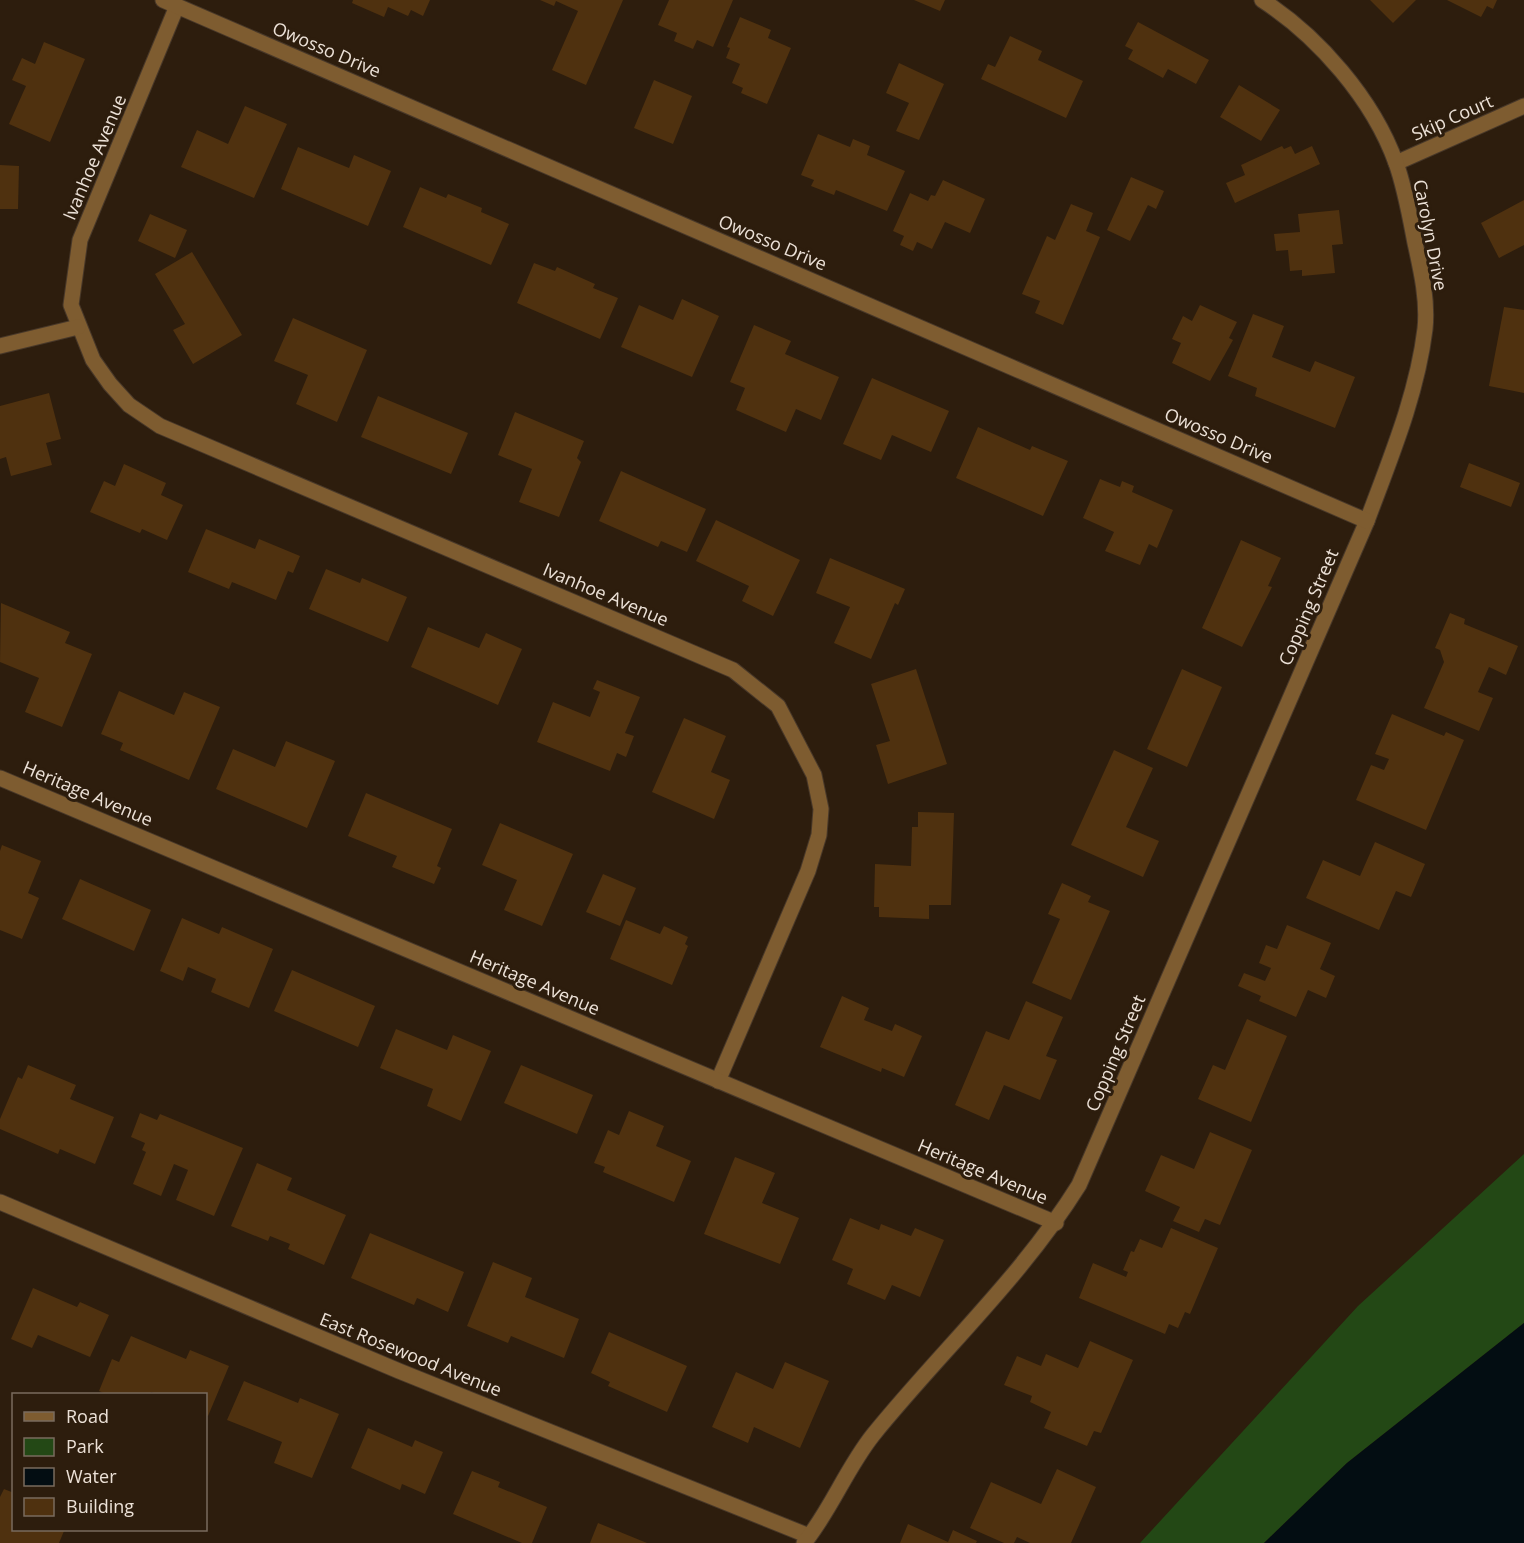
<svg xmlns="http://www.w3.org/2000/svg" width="1524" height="1543" font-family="'Open Sans',sans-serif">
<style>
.green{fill:#234815}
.water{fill:#030d12}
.building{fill:#4f310f}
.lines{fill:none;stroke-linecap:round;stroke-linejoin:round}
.minor-casing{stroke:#483829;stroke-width:17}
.tertiary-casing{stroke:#483829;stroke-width:17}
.minor{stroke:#7e5c30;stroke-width:15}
.tertiary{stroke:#7e5c30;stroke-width:15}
.labels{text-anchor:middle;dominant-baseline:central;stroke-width:6;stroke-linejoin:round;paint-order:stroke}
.street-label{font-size:18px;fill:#ece1d7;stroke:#2d1d0d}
</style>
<rect width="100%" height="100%" fill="#2d1d0d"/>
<!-- green -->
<path class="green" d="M1524,1154V1323L1347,1463L1264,1543H1140L1358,1306Z"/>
<!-- water -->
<path class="water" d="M1524,1323V1543H1264L1347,1463Z"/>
<!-- building -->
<g class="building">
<path d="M353,0H430L423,16L411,10L408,16L388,7L384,17L352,3Z"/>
<path d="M540,0H623L586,85L552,70L578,11L556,1L554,6Z"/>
<path d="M669,0H733L713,47L697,40L693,49L674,41L677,33L658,25Z"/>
<path d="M914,0H945L940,11Z"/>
<path d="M1370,0H1416L1393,23Z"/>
<path d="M1447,0H1497L1493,9L1487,6L1481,17Z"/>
<path d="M740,17L771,30L768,38L791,48L767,104L741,93L743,88L732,83L740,64L726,58L730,48L727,47Z"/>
<path d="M1138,22L1209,60L1196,84L1168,69L1163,78L1128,59L1133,50L1125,46Z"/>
<path d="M1010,36L1042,51L1038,60L1083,81L1066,118L981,79L988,64L995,67Z"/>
<path d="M44,42L85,59L50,142L9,124L26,86L12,80L22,58L35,64Z"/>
<path d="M899,63L944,84L919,140L896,131L909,103L886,93Z"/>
<path d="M654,80L692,96L673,144L634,128Z"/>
<path d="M1239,85L1280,110L1261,141L1220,117Z"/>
<path d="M245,106L287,124L254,198L181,167L197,130L228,144Z"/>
<path d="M818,134L850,147L853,139L870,146L867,155L905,171L887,211L836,190L834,195L811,186L814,180L801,175Z"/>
<path d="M1282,146L1284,149L1291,146L1295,154L1312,146L1320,164L1235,203L1226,183L1245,175L1241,165Z"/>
<path d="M298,147L349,168L354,155L391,171L368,226L281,189Z"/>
<path d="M0,165L19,166L18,209H0Z"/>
<path d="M1131,177L1164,191L1156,209L1148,205L1130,241L1107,230Z"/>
<path d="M943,180L985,199L970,233L945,222L932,249L917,242L913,251L900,245L904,236L893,231L910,193L928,201L931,195L935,196Z"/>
<path d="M420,187L446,198L448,194L482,208L481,212L509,224L491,265L403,227Z"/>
<path d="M1524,200V245L1499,258L1481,223Z"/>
<path d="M1071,204L1093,213L1086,231L1100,237L1063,325L1035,313L1040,301L1022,294L1047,236L1055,240Z"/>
<path d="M1339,210L1343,244L1332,245L1335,273L1302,276V270L1290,271L1288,250L1276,251L1274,234L1300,232L1298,214Z"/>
<path d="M150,214L187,230L175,258L138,241Z"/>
<path d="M192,252L242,335L193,364L173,330L185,324L155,274Z"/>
<path d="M534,263L555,271L557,267L595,284L593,288L618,298L600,339L517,303Z"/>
<path d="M682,299L719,316L692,377L621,347L639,305L673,320Z"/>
<path d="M1200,305L1237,322L1229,338L1233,340L1210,381L1172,363L1181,343L1172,339L1183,316L1192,321Z"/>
<path d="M1504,307L1524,310V393L1489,386Z"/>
<path d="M1253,314L1284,326L1272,357L1310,372L1315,361L1355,377L1335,428L1255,396L1257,388L1228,376Z"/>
<path d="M293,318L367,350L337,422L296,404L308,375L274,361Z"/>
<path d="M754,325L791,341L785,354L839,377L821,420L796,409L786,432L736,410L745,388L730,382Z"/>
<path d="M872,378L949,411L931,452L892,435L881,460L843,444Z"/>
<path d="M49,393L61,439L46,443L52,465L11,476L6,457L0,459V406Z"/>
<path d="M378,396L468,433L451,474L361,437Z"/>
<path d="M515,412L584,441L577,458L581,462L559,517L519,502L532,469L498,455Z"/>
<path d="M978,427L1030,450L1032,446L1068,461L1043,516L956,478Z"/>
<path d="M1469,463L1520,483L1511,507L1460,487Z"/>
<path d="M124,464L166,483L161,495L183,505L167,540L142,529L140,533L90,512L104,481L115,486Z"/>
<path d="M621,471L706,509L687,552L661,541L658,547L599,521Z"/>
<path d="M1100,479L1120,487L1122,481L1134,486L1132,492L1173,510L1157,548L1149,544L1140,565L1105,551L1114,532L1083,518Z"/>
<path d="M716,520L800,560L773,616L742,601L749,586L696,561Z"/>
<path d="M206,529L255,549L259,539L300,556L293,573L288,571L276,600L232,582L229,589L188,572Z"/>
<path d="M1241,540L1281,558L1268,586L1272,587L1242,647L1202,628Z"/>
<path d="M830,558L905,589L898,605L895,603L871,659L834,643L850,607L816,593Z"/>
<path d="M326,569L360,583L362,578L407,597L388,642L309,609Z"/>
<path d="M1,603L70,632L65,643L92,654L62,727L25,712L39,678L0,662Z"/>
<path d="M1450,613L1465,619L1464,624L1518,646L1506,675L1489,667L1478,692L1493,698L1479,731L1424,708L1444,662L1440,650L1435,648Z"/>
<path d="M428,627L479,648L486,633L522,649L498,705L411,667Z"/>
<path d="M916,669L947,764L888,784L876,745L890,741L871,684Z"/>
<path d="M1182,669L1222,687L1187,767L1147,749Z"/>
<path d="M597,680L640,697L625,733L634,736L626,757L617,753L610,771L537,742L553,702L590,717L600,692L593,689Z"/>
<path d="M119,691L174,715L184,692L220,707L189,780L120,750L123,743L101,734Z"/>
<path d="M1392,714L1444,736L1446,732L1464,740L1426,830L1356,800L1371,765L1384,770L1389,759L1375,754Z"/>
<path d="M684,718L726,736L711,772L730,780L714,819L652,792Z"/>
<path d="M286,741L335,761L307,828L216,789L233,749L275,767Z"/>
<path d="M1114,750L1153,768L1126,827L1159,841L1143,877L1071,845Z"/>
<path d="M366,793L452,829L437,866L441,868L434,884L392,867L397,856L348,836Z"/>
<path d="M918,812L954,813L951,905H929V919L879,917V907H874L875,864L911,866L912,827H918Z"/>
<path d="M500,823L573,854L542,926L504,910L517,880L482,865Z"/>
<path d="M1375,842L1425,864L1411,897L1396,891L1379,930L1306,898L1323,860L1360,876Z"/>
<path d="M2,845L41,861L28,893L39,898L22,939L0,930V851Z"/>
<path d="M603,874L636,888L620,926L586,912Z"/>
<path d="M80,879L151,910L134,951L62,919Z"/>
<path d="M1062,883L1091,896L1088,902L1110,911L1071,1000L1032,983L1060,919L1048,914Z"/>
<path d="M182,918L219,934L222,927L273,949L249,1008L211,992L216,979L188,967L183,981L160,971Z"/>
<path d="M626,920L660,934L664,926L688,937L685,944L688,946L672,985L610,959Z"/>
<path d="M1287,925L1331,943L1320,969L1335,976L1326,998L1308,990L1296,1017L1259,1001L1261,996L1238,986L1244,973L1265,981L1271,968L1259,963L1266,945L1277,949Z"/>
<path d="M292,970L375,1006L358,1047L274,1011Z"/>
<path d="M842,996L869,1008L864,1020L892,1031L895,1024L922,1036L904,1077L882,1068L881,1072L820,1047Z"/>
<path d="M1026,1001L1063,1017L1046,1056L1057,1060L1040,1100L1004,1085L989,1120L955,1105L986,1031L1009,1040Z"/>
<path d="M1247,1019L1287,1036L1251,1122L1198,1099L1213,1065L1225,1070Z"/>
<path d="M396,1029L447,1050L453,1035L491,1051L461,1121L427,1106L433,1089L380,1068Z"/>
<path d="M28,1065L76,1085L70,1099L114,1117L95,1164L60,1149L58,1154L0,1129V1119L18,1077L22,1079Z"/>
<path d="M521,1065L593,1095L577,1134L504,1103Z"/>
<path d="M629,1111L664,1126L656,1146L691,1161L674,1202L603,1172L605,1167L594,1163L608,1130L619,1135Z"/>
<path d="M140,1113L157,1120L160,1114L243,1148L214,1216L176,1200L188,1170L174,1164L161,1196L133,1184L146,1152L142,1150L145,1143L131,1137Z"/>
<path d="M1210,1132L1252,1150L1220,1225L1205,1219L1199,1232L1173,1221L1180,1207L1145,1191L1161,1155L1194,1169Z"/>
<path d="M735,1157L775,1173L762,1203L799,1218L780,1264L704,1234Z"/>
<path d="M257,1163L292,1178L287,1190L346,1215L324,1265L288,1249L290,1244L270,1236L268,1241L231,1226Z"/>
<path d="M850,1218L879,1230L881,1224L911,1236L915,1228L944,1240L920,1297L892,1285L885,1300L847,1284L853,1269L832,1260Z"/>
<path d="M1171,1228L1218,1248L1190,1314L1185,1312L1178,1328L1169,1324L1165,1334L1079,1298L1093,1263L1126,1277L1128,1272L1123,1270L1131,1251L1134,1252L1140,1239L1162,1248Z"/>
<path d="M370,1233L464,1272L448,1312L417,1298L414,1305L351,1278Z"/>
<path d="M493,1262L532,1278L525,1297L579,1319L564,1358L511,1336L508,1343L467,1326Z"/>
<path d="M33,1288L77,1307L80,1302L109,1315L90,1357L38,1335L32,1348L11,1339Z"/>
<path d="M609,1332L687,1366L667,1412L608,1386L610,1382L591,1373Z"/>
<path d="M131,1336L186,1359L190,1350L229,1366L208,1416L206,1415V1394H157L151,1392L150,1394H106L99,1391L112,1359L119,1362Z"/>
<path d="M1090,1341L1133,1360L1101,1433L1094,1431L1087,1446L1044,1428L1051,1412L1030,1402L1032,1396L1004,1385L1017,1356L1041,1366L1046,1354L1078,1368Z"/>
<path d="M785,1362L829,1381L800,1448L754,1427L748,1443L712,1427L736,1372L773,1389Z"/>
<path d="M244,1381L298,1403L300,1398L339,1414L312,1478L274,1463L282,1442L227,1420Z"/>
<path d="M368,1428L412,1447L415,1440L443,1452L425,1494L402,1484L400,1490L351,1468Z"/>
<path d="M1057,1469L1096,1487L1071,1543H1030L1017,1537L1014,1543H1004L970,1528L991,1482L1041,1504Z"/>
<path d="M472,1471L500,1482L498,1487L547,1507L532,1543H522L453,1514Z"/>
<path d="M4,1489L14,1493V1530H62L64,1531L59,1543H0V1497Z"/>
<path d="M598,1523L647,1543H590Z"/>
<path d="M908,1524L948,1542L953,1530L977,1541L976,1543H900Z"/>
</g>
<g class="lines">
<defs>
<g id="minor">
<path d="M177,6L80,240L71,305L93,360L110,384L129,405L160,426L733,670L778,706L814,775L821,809L819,835L808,871L718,1081"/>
<path d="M1396,163L1524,106"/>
<path d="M0,346L78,327"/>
<path d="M0,778L1056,1223"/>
<path d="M0,1202L399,1371L809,1536"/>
<path d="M804,1543C831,1510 846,1469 873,1435C941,1351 1021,1278 1079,1185L1367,521C1390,459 1417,395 1425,329C1428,300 1421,270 1415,243C1410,217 1405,188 1396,163C1373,99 1318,36 1262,0"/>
</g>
<path id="tertiary" d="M163,0L1367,521"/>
</defs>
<!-- minor casing -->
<use href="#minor" class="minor-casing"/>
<!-- tertiary casing -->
<use href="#tertiary" class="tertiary-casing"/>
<!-- minor -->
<use href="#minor" class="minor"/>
<!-- tertiary -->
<use href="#tertiary" class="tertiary"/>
</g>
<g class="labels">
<!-- street labels -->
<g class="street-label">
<text transform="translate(327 49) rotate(23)">Owosso Drive</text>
<text transform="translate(1452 117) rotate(-24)">Skip Court</text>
<text transform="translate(94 157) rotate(-67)">Ivanhoe Avenue</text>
<text transform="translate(1431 235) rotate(79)">Carolyn Drive</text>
<text transform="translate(773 242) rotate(23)">Owosso Drive</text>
<text transform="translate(1219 435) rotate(23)">Owosso Drive</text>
<text transform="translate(606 594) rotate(23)">Ivanhoe Avenue</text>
<text transform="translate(1308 607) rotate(-67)">Copping Street</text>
<text transform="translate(88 793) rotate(23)">Heritage Avenue</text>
<text transform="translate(535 982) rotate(23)">Heritage Avenue</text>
<text transform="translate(1115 1053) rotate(-67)">Copping Street</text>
<text transform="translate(983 1171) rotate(23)">Heritage Avenue</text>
<text transform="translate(411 1354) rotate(22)">East Rosewood Avenue</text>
</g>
</g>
<!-- legend -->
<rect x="12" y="1393" width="195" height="138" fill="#2d1d0d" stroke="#796b5e" stroke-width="1.5"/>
<rect x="24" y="1412" width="30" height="9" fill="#7e5c30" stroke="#796b5e" stroke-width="1.5"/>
<text x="66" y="1423" font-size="18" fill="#ece1d7">Road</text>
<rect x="24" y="1438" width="30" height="18" fill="#234815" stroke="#796b5e" stroke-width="1.5"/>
<text x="66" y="1453" font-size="18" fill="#ece1d7">Park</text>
<rect x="24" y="1468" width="30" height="18" fill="#030d12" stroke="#796b5e" stroke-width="1.5"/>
<text x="66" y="1483" font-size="18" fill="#ece1d7">Water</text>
<rect x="24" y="1498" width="30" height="18" fill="#4f310f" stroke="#796b5e" stroke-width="1.5"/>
<text x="66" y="1513" font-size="18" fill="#ece1d7">Building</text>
</svg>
